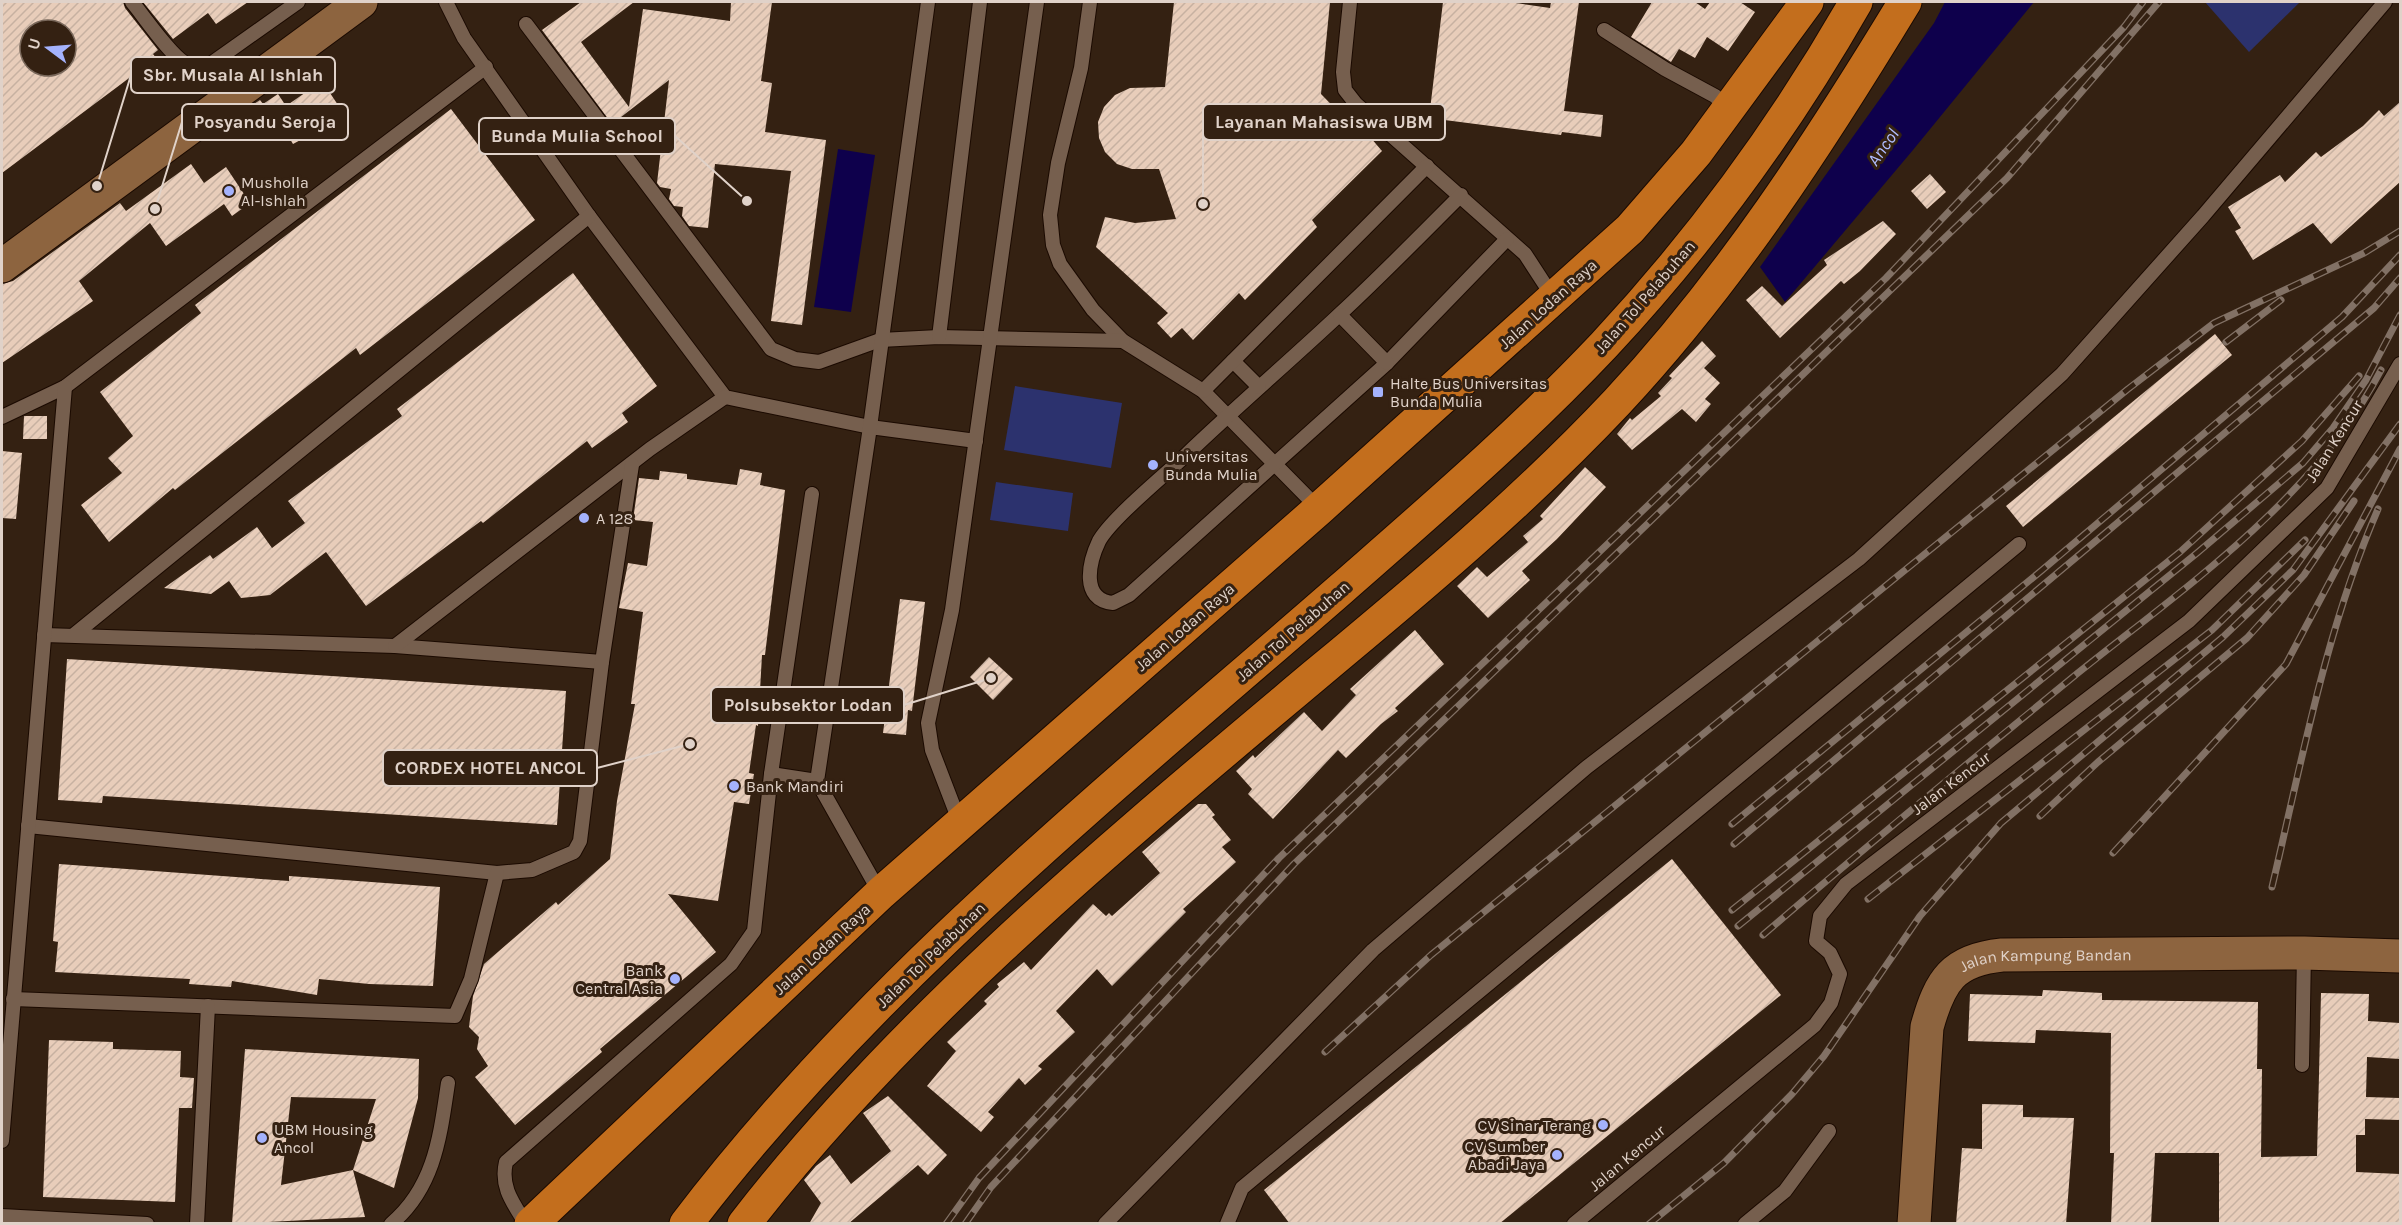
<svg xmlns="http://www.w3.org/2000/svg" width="2402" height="1225" font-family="Karla,sans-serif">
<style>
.grass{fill:#2c326e}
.water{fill:#0e004c}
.building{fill:url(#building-hatch);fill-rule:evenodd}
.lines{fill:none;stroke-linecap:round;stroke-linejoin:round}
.lane-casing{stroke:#1b0a00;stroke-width:16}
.secondary-casing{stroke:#1b0a00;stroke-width:35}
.highway-casing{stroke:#1b0a00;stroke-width:35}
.lane{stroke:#765f4e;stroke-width:14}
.secondary{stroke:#8d643f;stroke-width:33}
.highway{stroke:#c36e1d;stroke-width:33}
.rail-casing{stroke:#827165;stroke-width:7}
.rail{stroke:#342112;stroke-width:4.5;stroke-dasharray:14;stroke-linecap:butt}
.poi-dot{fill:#a4b2fc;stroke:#342112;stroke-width:2}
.labels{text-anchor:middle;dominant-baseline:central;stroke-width:6;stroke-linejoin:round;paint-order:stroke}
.poi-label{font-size:16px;fill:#e0d2c9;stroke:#342112;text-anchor:start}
.street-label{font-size:16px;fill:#e0d2c9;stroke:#342112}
.water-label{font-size:18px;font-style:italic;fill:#b0bdff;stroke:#342112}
.leader{fill:none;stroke:#e0d2c9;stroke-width:2}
.callout-dot{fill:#e0d2c9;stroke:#342112;stroke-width:2}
.callout{fill:#342112;stroke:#e0d2c9;stroke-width:2}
.callout-label{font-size:18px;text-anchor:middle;font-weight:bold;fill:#e0d2c9}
</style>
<defs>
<pattern id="building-hatch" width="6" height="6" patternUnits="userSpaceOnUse" patternTransform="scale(1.5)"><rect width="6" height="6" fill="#e8cdba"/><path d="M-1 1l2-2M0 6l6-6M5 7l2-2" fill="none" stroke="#c7b1a1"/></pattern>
</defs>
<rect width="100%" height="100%" fill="#342112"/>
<!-- grass -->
<g class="grass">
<path d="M2205,2H2300L2249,52Z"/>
<path d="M1015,386L1122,403L1111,468L1004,450Z"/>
<path d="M996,482L1073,493L1068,531L990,520Z"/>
</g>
<!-- water -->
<g class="water">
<path d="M1945,2H2034L1913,150L1785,302L1760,267L1934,23Z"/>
<path d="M838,149L875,155L851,312L814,307Z"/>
</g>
<!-- building -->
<g class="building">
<path d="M2,2H123L125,8L158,50L153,54L156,58L2,173ZM30,30H66V66H30Z"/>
<path d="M143,2H248L216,24L208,13L173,39Z"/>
<path d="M581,2H634L581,42L629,107L643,9L730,21L731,2H772L761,81L772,83L765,132L826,140L802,325L771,321L791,171L715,164L708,228L689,226L682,216L683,207L674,206L669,199L671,189L660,187L657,183L669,80L612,124L542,30Z"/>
<path d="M1174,2H1330L1321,94L1352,126L1360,119L1375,133L1370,137L1382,151L1312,220L1317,227L1245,300L1239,293L1193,340L1182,328L1171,338L1157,323L1168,313L1096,247L1105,217L1135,223L1176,219L1159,169H1132L1117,164L1105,152L1099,138L1098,122L1104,107L1115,95L1130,88L1165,87Z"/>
<path d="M1443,2H1509L1550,8L1551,2H1579L1564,111L1603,115L1601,137L1562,132L1561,135L1429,118Z"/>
<path d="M1652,2H1695L1705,9L1710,2H1740L1755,12L1728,51L1707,37L1695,58L1679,49L1671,62L1631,37Z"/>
<path d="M322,81L342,111L318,127L319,130L293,144L280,123L257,138L241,113L260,100L263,104L278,94L286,106Z"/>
<path d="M2400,102V182L2331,244L2313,223L2253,260L2235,231L2241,228L2228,207L2280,175L2285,182L2316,152L2321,157L2363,126L2379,110L2384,116Z"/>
<path d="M451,109L535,220L360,355L356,348L175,490L173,488L109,542L81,505L122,473L108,458L133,436L100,392L201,313L195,305Z"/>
<path d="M191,164L204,183L226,167L250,203L232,216L224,204L166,246L150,223L79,281L93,301L2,363V284L13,281L120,203L126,211Z"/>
<path d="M1930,174L1946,192L1927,209L1911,191Z"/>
<path d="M1883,221L1896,234L1860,271L1844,284L1841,281L1780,338L1746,300L1762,286L1782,306L1827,265L1824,260Z"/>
<path d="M573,273L657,386L622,413L628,422L592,448L587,441L483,523L481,521L366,606L326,552L270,595L241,598L229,581L211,594L164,588L210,555L213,559L257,527L272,548L305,523L288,501L402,416L397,409Z"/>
<path d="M2215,334L2232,355L2023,527L2006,506Z"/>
<path d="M1702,341L1716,356L1704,368L1720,383L1705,399L1711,404L1696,422L1682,409L1632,450L1617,434L1630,418L1632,420L1661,396L1658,393L1672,378L1669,376Z"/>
<path d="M24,416H47V439H23Z"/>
<path d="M2,451L22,453L16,519L2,518Z"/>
<path d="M1585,467L1606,487L1557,539L1522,571L1530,580L1488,618L1457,586L1477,567L1487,577L1528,542L1523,536L1543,519L1540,516Z"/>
<path d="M740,469L762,473L760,485L785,490L765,655H762L758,726L756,725L749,773L754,774L749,804L734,802L718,901L668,894L716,952L600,1049L602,1052L515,1125L475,1077L488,1066L477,1049L479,1037L469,1027L473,996L484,964L556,902L558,905L610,859L617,801L635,704H631L643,612L619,608L628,563L647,566L653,522L633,520L639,478L659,480L660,471L687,474V479L737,485Z"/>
<path d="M900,599L925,602L912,711L908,710L906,735L883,733Z"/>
<path d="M1415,630L1444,664L1395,708L1398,711L1381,724L1346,758L1338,750L1273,819L1248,794L1252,789L1236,771L1253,755L1255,758L1304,712L1322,731L1356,695L1350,689Z"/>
<path d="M989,657L1013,679L993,700L970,677Z"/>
<path d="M67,659L566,691L557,825L103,796L102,803L58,800Z"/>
<path d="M1198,804H1206L1215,815L1212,817L1231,840L1222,847L1236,862L1183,909L1186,912L1112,986L1097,969L1056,1011L1075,1032L1038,1066L1042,1069L1025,1085L1019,1078L988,1112L994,1117L981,1132L927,1086L956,1051L947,1042L987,1004L984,1001L999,987L997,984L1024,962L1031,970L1093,904L1106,916L1109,913L1112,916L1160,873L1142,852Z"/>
<path d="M1672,859L1781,995L1499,1224H1290L1264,1190Z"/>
<path d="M59,864L289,881V876L440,887L433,986L369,984L319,979L317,995L232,981L231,987L189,984L190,979L55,972L58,942L53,941Z"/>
<path d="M2043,990L2102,993V1000L2258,1002L2257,1069H2262L2261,1157L2317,1156L2321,993L2369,994L2368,1021L2400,1023V1059L2367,1057L2366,1097L2400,1098V1120L2365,1119V1135H2356V1172L2400,1174V1224H2219V1153H2155L2151,1224H2111L2114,1153H2110L2111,1033L2036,1030L2035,1043L1968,1041L1970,994L2042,996Z"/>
<path d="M49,1040L113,1042V1049L181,1051L180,1077L194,1078L192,1108H179L175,1202L43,1197Z"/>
<path d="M245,1049L419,1059L418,1098L394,1188L353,1170L376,1099L291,1097L281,1185L353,1170L365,1217L232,1224Z"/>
<path d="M888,1096L947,1155L928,1175L918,1165L848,1224H809L821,1203L804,1180L816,1166L830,1155L851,1184L891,1151L863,1113Z"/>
<path d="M1982,1104L2023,1105V1117L2074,1118L2066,1224H1956L1962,1148L1982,1149Z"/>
</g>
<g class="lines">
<defs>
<g id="lane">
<path d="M132,2C144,16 173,60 189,65C198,68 204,66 212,63L298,2"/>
<path d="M446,2L464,38L589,216L725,397L870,427L976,441"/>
<path d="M1090,2L1081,68L1058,163L1050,215L1053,245L1060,264L1093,310L1123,341L1203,391L1319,509"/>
<path d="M1350,2L1343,72L1345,90L1356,104L1525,254L1553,297"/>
<path d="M526,24L771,349L795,359L819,362L880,340L939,337L1123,341"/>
<path d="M1604,30L1665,69L1715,96L1729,109"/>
<path d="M1461,195C1421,235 1382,275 1341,313C1290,361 1237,406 1186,455C1165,475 1112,518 1099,541C1089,562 1080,600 1113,603L1129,595L1387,363L1507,239"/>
<path d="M1340,315L1387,363"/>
<path d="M939,337L980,2"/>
<path d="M1233,361L1259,387"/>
<path d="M1203,391L1427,166"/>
<path d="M2,417L65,387L486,67"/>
<path d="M75,634L589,216"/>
<path d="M44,635L395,646L602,662"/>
<path d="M395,646L650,449L725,397"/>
<path d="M771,774L817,781"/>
<path d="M960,823L932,750L928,723L952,610L1037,2"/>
<path d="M28,826L497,873L532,870L574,852L580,841L602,662L632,465"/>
<path d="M880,893L817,781L870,427L928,2"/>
<path d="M13,999L455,1016L471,979L497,873"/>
<path d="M2302,1065L2304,953"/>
<path d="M2,1141L65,387"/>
<path d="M2,1216L147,1224"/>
<path d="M197,1224L208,1006"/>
<path d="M391,1224C435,1187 440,1136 448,1083"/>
<path d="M526,1224C513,1203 500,1187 506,1162L731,964L754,931L771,774L812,494"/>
<path d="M1105,1224L1373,950L1587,767L1859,559L2062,374L2203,216L2385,2"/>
<path d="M1227,1224L1242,1188L2019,544"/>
<path d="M1574,1224L1815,1025L1831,1003L1840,974L1830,953L1816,941L1820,916L1846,884L2189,621L2327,488L2400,364"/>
<path d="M1745,1224L1785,1191L1829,1131"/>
</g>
<g id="secondary">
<path d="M2,266L361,2"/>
<path id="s1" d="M1914,1224L1927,1027C1940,980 1953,960 2002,955L2304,953L2400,956"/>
</g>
<g id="highway">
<path d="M531,1224L881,893L1319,509L1630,229L1696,153L1807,2"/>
<path d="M686,1224C871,981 1113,788 1341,589C1431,510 1522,432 1604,345C1702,240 1785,126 1856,2"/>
<path d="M744,1224C906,1015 1113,845 1314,676C1419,589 1524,501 1617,402C1730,281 1820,142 1905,2"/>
</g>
</defs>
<!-- lane casing -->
<use href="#lane" class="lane-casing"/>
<!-- secondary casing -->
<use href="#secondary" class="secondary-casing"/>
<!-- highway casing -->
<use href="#highway" class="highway-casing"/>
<!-- lane -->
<use href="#lane" class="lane"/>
<!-- secondary -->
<use href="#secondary" class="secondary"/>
<!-- highway -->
<use href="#highway" class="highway"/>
<defs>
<g id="rail">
<path d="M2226,342L2281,300"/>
<path d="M2040,816L2098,762L2247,638L2304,575L2354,501"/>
<path d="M1732,824L2041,571L2342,317L2400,255"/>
<path d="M1734,844L2374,308L2400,278"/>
<path d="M2113,853L2286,664L2400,449"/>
<path d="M2272,887C2302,760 2326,629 2378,509"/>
<path d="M1868,899L2212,630L2305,540"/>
<path d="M1732,910L2180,552L2302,441L2359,376"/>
<path d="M1738,926L2197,553L2303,463L2333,428L2366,380L2400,315"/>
<path d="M1763,935C1865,847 1969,762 2073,677C2186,586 2312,502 2381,370"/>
<path d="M1325,1052L1431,955L2128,389L2214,323L2364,253L2400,231"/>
<path d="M946,1224L979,1178L1279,858L1886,278L2124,27L2143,2"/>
<path d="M965,1224L991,1187L1294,864L2007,178L2159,2"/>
<path d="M1649,1224L1724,1163L1792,1094L1824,1056L1920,916L2001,823L2223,637L2293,570L2400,424"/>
</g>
</defs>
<!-- rail casing -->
<use href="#rail" class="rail-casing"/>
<!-- rail -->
<use href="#rail" class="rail"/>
</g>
<!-- markers -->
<g class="poi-dot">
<circle cx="229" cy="191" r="6"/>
<rect x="1372" y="386" width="12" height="12" rx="3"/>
<circle cx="1153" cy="465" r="6"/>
<circle cx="584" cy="518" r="6"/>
<circle cx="734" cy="786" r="6"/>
<circle cx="675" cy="979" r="6"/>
<circle cx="1603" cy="1125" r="6"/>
<circle cx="262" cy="1138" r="6"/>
<circle cx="1557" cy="1155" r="6"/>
</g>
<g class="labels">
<!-- poi labels -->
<g class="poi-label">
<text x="241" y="182">Musholla<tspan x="241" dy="18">Al-Ishlah</tspan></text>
<text x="1390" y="383">Halte Bus Universitas<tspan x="1390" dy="18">Bunda Mulia</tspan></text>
<text x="1165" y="456">Universitas<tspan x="1165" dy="18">Bunda Mulia</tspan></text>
<text x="596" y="518">A 128</text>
<text x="746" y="786">Bank Mandiri</text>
<text x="663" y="970" text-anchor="end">Bank<tspan x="663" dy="18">Central Asia</tspan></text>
<text x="1591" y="1125" text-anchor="end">CV Sinar Terang</text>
<text x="274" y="1129">UBM Housing<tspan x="274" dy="18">Ancol</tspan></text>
<text x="1545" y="1146" text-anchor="end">CV Sumber<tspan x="1545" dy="18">Abadi Jaya</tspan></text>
</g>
<!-- street labels -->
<g class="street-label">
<text transform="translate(1645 297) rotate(-49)">Jalan Tol Pelabuhan</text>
<text transform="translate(1548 304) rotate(-42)">Jalan Lodan Raya</text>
<text transform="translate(2334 441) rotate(-58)">Jalan Kencur</text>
<text transform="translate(1185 627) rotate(-41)">Jalan Lodan Raya</text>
<text transform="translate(1293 631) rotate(-41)">Jalan Tol Pelabuhan</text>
<text transform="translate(1951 783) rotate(-37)">Jalan Kencur</text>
<text transform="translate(822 949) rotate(-43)">Jalan Lodan Raya</text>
<text transform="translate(931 955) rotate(-44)">Jalan Tol Pelabuhan</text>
<text stroke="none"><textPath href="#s1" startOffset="354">Jalan Kampung Bandan</textPath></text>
<text transform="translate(1627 1158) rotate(-40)">Jalan Kencur</text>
</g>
<!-- water labels -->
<g class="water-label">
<text transform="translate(1883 147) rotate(-55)">Ancol</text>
</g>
</g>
<!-- callouts -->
<path class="leader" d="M97 186L131 75M1203 204L1203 122M155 209L182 122M747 201L675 136M991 678L904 705M690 744L597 768"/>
<g class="callout-dot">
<circle cx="97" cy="186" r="6"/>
<circle cx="1203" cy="204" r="6"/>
<circle cx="155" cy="209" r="6"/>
<circle cx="747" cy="201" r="6"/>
<circle cx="991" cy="678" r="6"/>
<circle cx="690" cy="744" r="6"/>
</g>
<g class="callout">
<rect x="131" y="57" width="204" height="36" rx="6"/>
<rect x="1203" y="104" width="242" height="36" rx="6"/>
<rect x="182" y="104" width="166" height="36" rx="6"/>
<rect x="479" y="118" width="196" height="36" rx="6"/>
<rect x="711" y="687" width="193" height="36" rx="6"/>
<rect x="383" y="750" width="214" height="36" rx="6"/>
</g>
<g class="callout-label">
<text x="233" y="81">Sbr. Musala Al Ishlah</text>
<text x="1324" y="128">Layanan Mahasiswa UBM</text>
<text x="265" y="128">Posyandu Seroja</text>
<text x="577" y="142">Bunda Mulia School</text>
<text x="808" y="711">Polsubsektor Lodan</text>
<text x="490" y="774">CORDEX HOTEL ANCOL</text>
</g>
<!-- border -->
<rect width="2402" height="1225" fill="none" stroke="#e0d2c9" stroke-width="6"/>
<!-- north arrow -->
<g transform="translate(48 48) rotate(286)"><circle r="28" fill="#342112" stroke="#79685b" stroke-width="1.5"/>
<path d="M0-4.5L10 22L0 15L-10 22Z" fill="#a4b2fc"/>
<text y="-9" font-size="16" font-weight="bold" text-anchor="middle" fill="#e0d2c9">U</text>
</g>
</svg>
